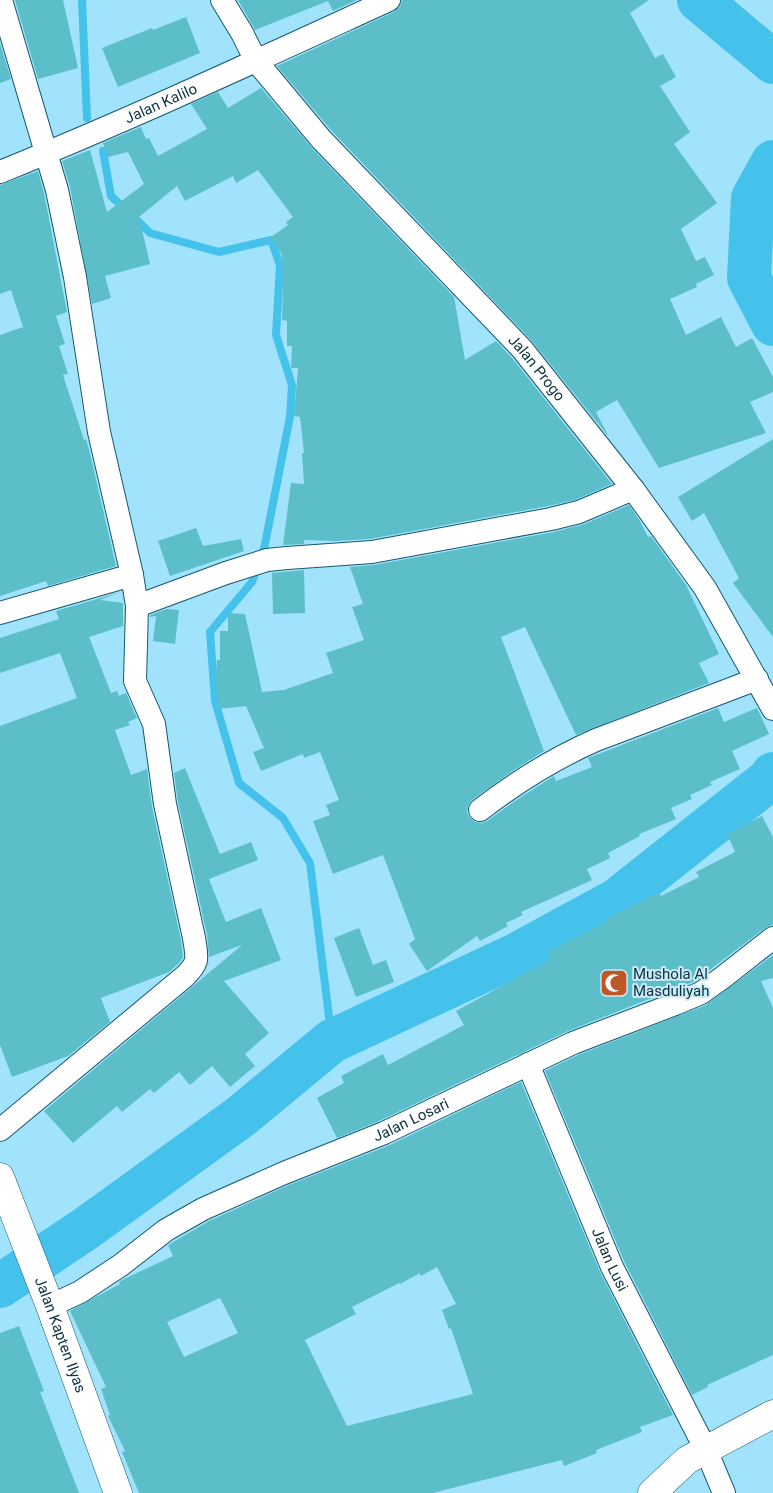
<svg xmlns="http://www.w3.org/2000/svg" width="773" height="1493" font-family="Roboto,sans-serif">
<style>
.lines{fill:none;stroke-linecap:round;stroke-linejoin:round}
.stream{stroke:#45c2eb;stroke-width:8}
.river{stroke:#45c2eb;stroke-width:44}
.building{fill:#5bbec9;fill-rule:evenodd}
.street-casing{stroke:#125970;stroke-width:24}
.secondary-casing{stroke:#125970;stroke-width:29}
.street{stroke:#fff;stroke-width:22}
.secondary{stroke:#fff;stroke-width:28}
.labels{text-anchor:middle;dominant-baseline:central;stroke-width:4;stroke-linejoin:round;paint-order:stroke}
.street-label{font-size:15px;fill:#0c313e;stroke:#cbebf8}
.poi-label{font-size:15px;fill:#0c313e;stroke:#cbebf8;text-anchor:start}
</style>
<rect width="100%" height="100%" fill="#a1e3fd"/>
<g class="lines">
<!-- stream -->
<g class="stream">
<path d="M82,0L87,118"/>
<path d="M103,151L111,196L125,209"/>
<path d="M134,217L150,233L219,252L271,240L280,265L276,335L292,385L290,417L264,549L252,582L210,632L215,701L239,783L283,818L310,863L332,1041"/>
</g>
<!-- river -->
<g class="river">
<path d="M699,0L773,62"/>
<path d="M773,162L753,198L749,278L773,324"/>
<path d="M0,1286L88,1227L240,1117L332,1041L514,956L617,900L770,779L773,774"/>
</g>
</g>
<!-- building -->
<g class="building">
<path d="M15,0H63L78,68L38,79Z"/>
<path d="M238,0H357L333,11L328,1L255,30Z"/>
<path d="M402,0H649L630,13L655,58L663,54L676,77L660,86L690,132L674,144L717,203L681,229L696,261L705,257L714,275L696,284L697,287L670,299L686,335L721,317L736,347L752,338L773,377V392L750,402L766,433L659,468L617,400L596,412L609,437L531,340L331,130L277,66L394,12L400,7Z"/>
<path d="M186,17L200,53L118,87L102,48L152,28L153,30Z"/>
<path d="M0,43L11,79L0,83Z"/>
<path d="M261,88L312,148L454,297L465,360L496,341L512,358L612,484L575,500L548,506L370,539L335,541L304,540V544L283,545L291,483L304,484L302,453H304L300,417L294,416L298,368H291L292,346H287V321L282,320L283,285L282,255L271,237L288,225L286,222L293,217L258,170L236,183L233,176L185,201L177,186L139,217L150,264L105,276L111,298L92,304L70,187L62,161L90,150L107,212L144,184L128,152L108,157L103,143L141,127L146,139L149,138L158,156L207,129L191,104L218,92L228,108Z"/>
<path d="M38,171L44,193L67,312L56,316L65,344L59,346L68,374L63,375L84,440L86,439L89,449L116,566L48,586L46,581L0,596V335L23,327L11,290L0,294V185Z"/>
<path d="M773,439V637L733,583L739,578L704,513L692,521L678,497Z"/>
<path d="M629,505L640,521L648,537L651,536L686,585L719,654L699,663L709,683L576,735L525,627L501,637L544,751L514,770L472,800L468,805L467,812L469,817L475,822L482,823L487,821L515,801L554,776L556,781L592,767L588,758L718,708L724,722L757,708L769,734L732,751L740,769L710,782L712,785L690,795L692,799L671,808L676,819L639,834L640,836L608,853L610,858L587,869L592,880L521,912L523,915L506,923L508,926L480,941L477,936L427,971L409,944L415,939L383,855L333,874L313,821L330,815L326,805L339,800L320,752L304,758L303,754L261,771L253,752L264,748L246,706L219,709L216,683L217,660H220V631H228V613L245,614L262,692L284,690L333,673L326,653L364,640L352,607L363,604L350,567L374,565L554,532L584,524Z"/>
<path d="M196,528L203,546L241,539L244,551L170,576L158,541Z"/>
<path d="M304,570L305,613L273,614L272,573Z"/>
<path d="M121,592L100,600L123,603V626L89,637L111,693L117,691L119,696L126,693L137,718L128,722L130,725L115,730L131,775L147,769L152,807L181,940L183,957L179,963L169,972L101,998L110,1022L68,1056L12,1077L0,1045V726L77,698L60,653L0,673V638L59,619L56,611Z"/>
<path d="M167,609L179,610L175,644L153,641L156,616L150,617V615Z"/>
<path d="M185,768L220,854L251,842L258,860L209,879L226,922L261,908L281,960L224,981L269,1033L245,1054L255,1066L230,1087L212,1066L190,1085L179,1072L154,1093L150,1089L122,1112L117,1106L73,1143L44,1111L242,945L209,957L207,935L178,802L174,773Z"/>
<path d="M762,816L773,837V925L765,928L695,981L568,1031L379,1121L337,1138L317,1098L344,1083L341,1076L383,1054L388,1065L464,1025L456,1011L551,959L548,952L608,921L606,919L659,892L661,896L699,877L696,872L735,852L727,834Z"/>
<path d="M359,928L373,965L386,960L394,982L356,997L334,938Z"/>
<path d="M773,955V978L761,981L773,1008V1355L707,1385L708,1387L692,1395L624,1261L545,1071L578,1055L706,1005Z"/>
<path d="M521,1082L600,1272L673,1415L640,1427L642,1432L596,1450L597,1453L564,1466L562,1460L433,1493H139L122,1452L125,1451L108,1416L110,1415L101,1389L106,1387L70,1311L120,1284L119,1282L124,1279L173,1256L168,1245L209,1221L289,1185L390,1145ZM437,1267L456,1304L442,1310L449,1329L451,1328L473,1394L347,1426L305,1340L356,1314L352,1307L399,1283L400,1284L420,1273L421,1276ZM220,1298L238,1333L184,1357L167,1322Z"/>
<path d="M19,1326L44,1391L40,1392L79,1493H0V1333Z"/>
</g>
<g class="lines">
<defs>
<g id="street">
<path id="s1" d="M222,0L242,33L256,61L321,139L522,349L633,489L705,588L773,709"/>
<path id="s2" d="M0,172C131,119 260,59 389,0"/>
<path d="M137,606L226,573L267,560L287,558L372,552L551,519L579,512L633,489"/>
<path d="M0,613L132,575"/>
<path d="M480,810C515,783 555,758 596,740L757,679"/>
<path id="s3" d="M528,1064L612,1267L706,1450L724,1493"/>
<path d="M0,1130L184,977C200,962 197,958 194,938L165,804L154,724L135,681L137,606L132,575L99,432L75,277L57,190L1,0"/>
<path id="s4" d="M50,1306L80,1292L121,1265L166,1230L203,1209L284,1173L384,1133L573,1043L675,1004L701,993L722,978L773,938"/>
</g>
<g id="secondary">
<path id="s5" d="M0,1177L50,1306L118,1493"/>
<path d="M652,1493L687,1460L773,1414"/>
</g>
</defs>
<!-- street casing -->
<use href="#street" class="street-casing"/>
<!-- secondary casing -->
<use href="#secondary" class="secondary-casing"/>
<!-- street -->
<use href="#street" class="street"/>
<!-- secondary -->
<use href="#secondary" class="secondary"/>
</g>
<!-- icons -->
<defs>
<symbol id="mosque-square" viewBox="-11 -11 22 22"><rect x="-9" y="-9" width="18" height="18" rx="4" fill="#be5927" stroke="#cbebf8"/><path d="M3.5-4.9A6 6 0 1 0 3.5 4.9A5 5 0 1 1 3.5-4.9Z" fill="#fff"/></symbol>
</defs>
<g fill-rule="evenodd">
<use href="#mosque-square" x="598" y="967" width="32" height="32"/>
</g>
<g class="labels">
<!-- street labels -->
<g class="street-label">
<text stroke="none"><textPath href="#s2" startOffset="175">Jalan Kalilo</textPath></text>
<text stroke="none"><textPath href="#s1" startOffset="486">Jalan Progo</textPath></text>
<text stroke="none"><textPath href="#s4" startOffset="408">Jalan Losari</textPath></text>
<text stroke="none"><textPath href="#s3" startOffset="212">Jalan Lusi</textPath></text>
<text stroke="none"><textPath href="#s5" startOffset="169">Jalan Kapten Ilyas</textPath></text>
</g>
<!-- poi labels -->
<g class="poi-label">
<text x="633" y="974">Mushola Al<tspan x="633" dy="17">Masduliyah</tspan></text>
</g>
</g>
</svg>
